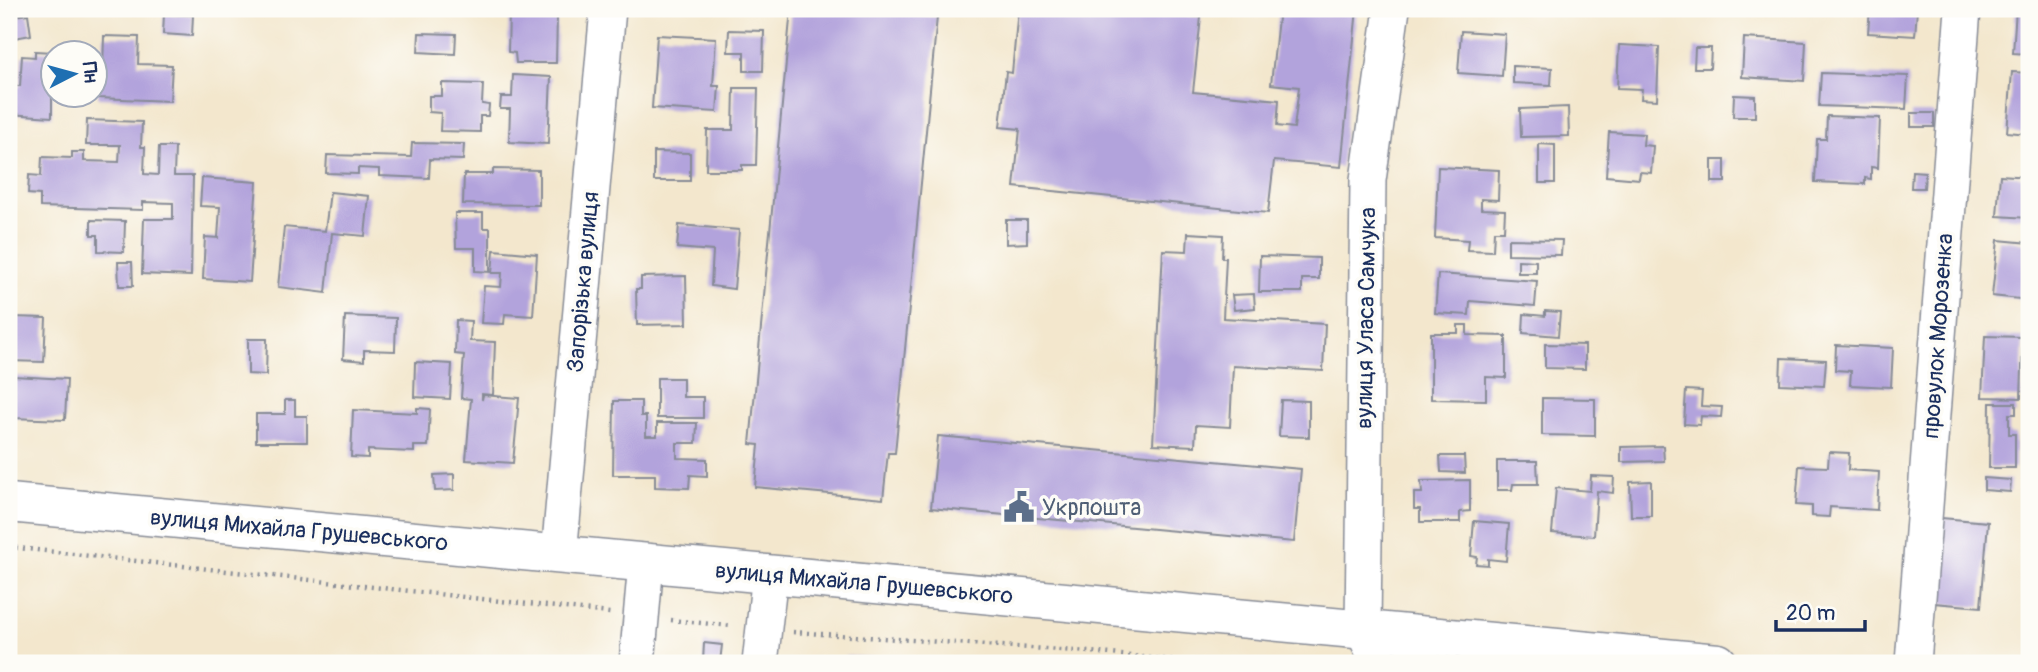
<svg xmlns="http://www.w3.org/2000/svg" width="2038" height="672" font-family="Pangolin,sans-serif">
<style>
.building{fill:#b2a3dc}
.lines{fill:none;stroke-linecap:round;stroke-linejoin:round}
.minor-casing{stroke:#878b96;stroke-width:38}
.major-casing{stroke:#878b96;stroke-width:41}
.path{stroke:#878b96;stroke-width:4.5;stroke-dasharray:2 5;stroke-linecap:butt}
.minor{stroke:#fff;stroke-width:35}
.major{stroke:#fff;stroke-width:38}
.labels{text-anchor:middle;dominant-baseline:central;stroke-width:7;stroke-linejoin:round;paint-order:stroke}
.street-label{font-size:23px;fill:#1b2f5e;stroke:#fdfcf7}
.service-label{font-size:23px;fill:#4e5e75;stroke:#fdfcf7;text-anchor:start}
</style>
<rect width="100%" height="100%" fill="#fdfcf7"/>
<filter id="ink" filterUnits="userSpaceOnUse"><feTurbulence type="fractalNoise" baseFrequency=".0143" numOctaves="2"/><feDisplacementMap in="SourceGraphic" scale="14" xChannelSelector="R" yChannelSelector="G"/><feConvolveMatrix kernelMatrix="1 2 1 2 8 2 1 2 1" color-interpolation-filters="sRGB"/></filter>
<filter id="wash" filterUnits="userSpaceOnUse"><feTurbulence type="fractalNoise" baseFrequency=".00686" numOctaves="4" result="noise"/><feDisplacementMap in="SourceGraphic" scale="28" xChannelSelector="R" yChannelSelector="G"/><feGaussianBlur stdDeviation="1.57" result="paint"/><feColorMatrix in="noise" values="0 0 0 0 0 0 0 0 0 0 0 0 0 0 0 0 0 1.4 0 .05"/><feComposite in="paint" operator="in"/></filter>
<g filter="url(#wash)">
<rect width="100%" height="100%" fill="#f3e7cd"/>
<g id="blocks">
<!-- building -->
<g class="building">
<path d="M791,9H912L911,14L937,17L895,453H888L883,499L755,487L759,445L750,444Z"/>
<path d="M1018,9H1123L1201,17L1193,92L1279,100L1277,126L1294,128L1299,87L1271,84L1279,9H1357L1341,167L1274,161L1268,213L1014,187L1020,129L1000,127L1006,72L1012,73Z"/>
<path d="M1870,9H1917L1915,36L1868,33Z"/>
<path d="M2016,9H2029V54L2013,53Z"/>
<path d="M28,14L31,35L9,39V17Z"/>
<path d="M164,14L193,15L192,36L163,34Z"/>
<path d="M509,14L557,15L556,63H516L515,53L508,52Z"/>
<path d="M729,30L764,31L763,71H744V52H728Z"/>
<path d="M1461,31L1505,34L1502,76L1458,73Z"/>
<path d="M419,33L456,34L455,54L418,52Z"/>
<path d="M657,35L716,38L713,86H719L717,112L652,108Z"/>
<path d="M104,36L139,37L138,64L172,65L170,101L98,98L99,71H103Z"/>
<path d="M1744,38L1806,42L1804,81L1742,77Z"/>
<path d="M1619,45L1659,47L1657,100L1641,99L1642,89L1617,88Z"/>
<path d="M1695,48H1711L1710,68H1694Z"/>
<path d="M35,51L52,52V117L9,114V86H20L22,56L35,57Z"/>
<path d="M1513,66L1552,68L1551,85L1513,83Z"/>
<path d="M2012,72L2029,73V134L2007,132Z"/>
<path d="M1821,73L1908,76L1906,109L1819,106Z"/>
<path d="M513,75L551,77L548,144L509,142L510,109H500L501,97H512Z"/>
<path d="M442,83L483,84L482,104L489,105L488,116H480V132L440,131L441,113L429,112V96H442Z"/>
<path d="M734,88H758L756,165H742V170H706L707,130H733Z"/>
<path d="M1734,95L1755,96V117H1733Z"/>
<path d="M1568,107L1569,136L1521,137L1520,109Z"/>
<rect x="1911" y="113" width="23" height="14"/>
<path d="M1827,116L1880,118L1878,168L1871,167V179L1865,178V184L1815,182L1817,139H1826Z"/>
<path d="M87,120L142,122L141,147H145L144,174L158,175L159,147H175L174,176H193L191,276L142,274L144,219H173V203L143,202V210L40,207V195L28,194L29,175L41,176L42,157L72,158V152H84V161L119,162L120,145H86Z"/>
<path d="M1609,132L1644,134L1643,145L1653,146L1651,173L1640,172L1639,179L1606,176Z"/>
<path d="M412,143L464,144L463,160L430,159L429,178L379,176V169L358,168V174L326,173L327,155L411,157Z"/>
<path d="M1539,144L1555,145V183H1539Z"/>
<path d="M654,152L690,153V181H654Z"/>
<rect x="1712" y="160" width="13" height="22"/>
<path d="M1438,167L1499,170L1498,200L1481,199V209L1505,210L1504,231H1494L1493,251L1467,250L1468,240L1435,238Z"/>
<path d="M493,169L539,170V205L463,204L464,174H493Z"/>
<path d="M1912,171L1925,172L1924,188H1911Z"/>
<path d="M2000,175L2029,177V218L1997,216Z"/>
<path d="M202,178L257,182L250,282L203,279L205,237L218,238L220,207L200,206Z"/>
<path d="M330,192L369,196L365,236L332,233L326,293L278,287L284,227L325,231Z"/>
<path d="M455,213H483V228H490V272L475,271V248H456Z"/>
<path d="M91,220L125,221L124,252L98,251V235H91Z"/>
<path d="M1006,220H1027V243L1006,244Z"/>
<path d="M679,225L739,230L734,289L711,286L713,251L677,248Z"/>
<path d="M1188,233L1223,235L1222,258H1226L1223,318L1325,324L1323,371L1233,366L1230,427L1196,425L1195,446L1153,444L1163,250L1187,251Z"/>
<path d="M1508,239L1562,240L1561,255L1508,254Z"/>
<path d="M1998,240L2029,243V300L1992,296Z"/>
<path d="M494,250L537,254L533,316L505,314L504,324L481,323L484,286L501,287L502,273H492Z"/>
<path d="M1260,256L1319,258V279H1302V292H1259Z"/>
<path d="M1518,260L1536,261V273H1518Z"/>
<path d="M118,262H132L133,286H119Z"/>
<path d="M1438,274L1537,281L1535,306L1470,301L1469,315L1435,313Z"/>
<path d="M686,276L687,324L637,325L636,289H641V277Z"/>
<path d="M1254,294L1255,308L1234,310L1232,295Z"/>
<path d="M9,300H12V317L46,318L44,362L9,361Z"/>
<path d="M1545,311L1560,312L1558,336L1523,333L1524,314L1545,316Z"/>
<path d="M345,316L396,318L395,351L364,350V361L343,359Z"/>
<path d="M456,320L471,321L470,341L495,342L493,395L482,394V400L483,395L519,398L513,463L466,460L471,399L461,398L464,355L455,354Z"/>
<path d="M1458,325H1467V335L1506,336V378L1486,377V400L1431,399V333H1458Z"/>
<path d="M1985,336L2023,337L2021,398L1982,397Z"/>
<path d="M248,339H267L266,375L248,374Z"/>
<path d="M1545,344L1585,345V369L1545,368Z"/>
<path d="M1836,345L1893,348L1891,387L1850,385L1851,371L1835,370Z"/>
<path d="M1781,358L1826,360L1824,386L1780,384Z"/>
<path d="M415,362L452,364L450,399L414,397Z"/>
<path d="M13,376L67,379L65,420L12,418Z"/>
<path d="M657,378H683V397H703V418H657Z"/>
<path d="M1686,390L1702,391L1701,406L1722,407L1721,417L1701,416L1700,425L1684,424Z"/>
<path d="M1542,398L1595,399V436L1542,435Z"/>
<path d="M285,400H295V416H307V442H256V414H285Z"/>
<path d="M1281,400L1309,401V437L1279,436Z"/>
<path d="M614,401H641V416H646V436H657V423H697L696,443H677V458L707,459V476L690,475L689,488L655,487V475H613Z"/>
<path d="M1990,403H2016V414H2009V434H2015V468H1989Z"/>
<path d="M417,408L430,409L428,446H414V452L368,450V458L351,457L353,410L417,413Z"/>
<path d="M938,436L1301,469L1294,542L931,508Z"/>
<path d="M1663,446L1664,461L1621,462V447Z"/>
<path d="M1829,452L1849,453L1848,470L1879,472L1877,510L1830,507L1829,517L1812,516V506L1796,505L1799,466L1828,467Z"/>
<path d="M1440,456H1464L1465,473L1441,472Z"/>
<path d="M1497,461H1537L1538,484H1513L1512,490H1497Z"/>
<path d="M454,474V490L435,491L434,475Z"/>
<path d="M1591,476L1614,477L1613,493L1597,491L1594,536L1552,533L1556,488L1590,491Z"/>
<path d="M1984,478L2011,480L2010,492L1984,490Z"/>
<path d="M1470,480V511L1460,512V522H1420V509H1414V493H1422L1421,481Z"/>
<path d="M1651,481V516H1631L1630,482Z"/>
<path d="M1941,518L1988,522L1981,607L1934,603Z"/>
<path d="M1474,521L1509,524L1506,561L1488,559V565L1476,564L1477,557L1471,556Z"/>
<path d="M704,643L722,645L720,662L703,661Z"/>
<path d="M846,656L923,661V663H846Z"/>
</g>
</g>
</g>
<g filter="url(#ink)">
<use href="#blocks" fill-opacity="0" stroke="#878b96" stroke-width="2"/>
<g class="lines">
<defs>
<g id="minor">
<path d="M559,555L608,9"/>
<path d="M637,663L646,563"/>
<path d="M760,663L770,574"/>
<path d="M1379,663L1363,630L1368,180L1392,9"/>
<path d="M1913,663L1963,9"/>
</g>
<path id="major" d="M9,503L1718,663"/>
</defs>
<!-- minor casing -->
<use href="#minor" class="minor-casing"/>
<!-- major casing -->
<use href="#major" class="major-casing"/>
<!-- path -->
<g class="path">
<path d="M9,547L610,613"/>
<path d="M671,620L732,626"/>
<path d="M793,632L1090,652L1204,663"/>
</g>
<!-- minor -->
<use href="#minor" class="minor"/>
<!-- major -->
<use href="#major" class="major"/>
</g>
</g>
<!-- icons -->
<defs>
<symbol id="civic-bare" viewBox="-9 -9 18 18"><path d="M-.6-6.5H3V-4.5H.6V-3L4-1V1h2V6H-6V1h2V-1L-.6-3ZM-1.2 2.5V6h2.4V2.5Z" fill="#5c6f8a" stroke="#fdfcf7" stroke-width="2.5" paint-order="stroke"/></symbol>
</defs>
<g fill-rule="evenodd">
<use href="#civic-bare" x="997" y="485" width="44" height="44"/>
</g>
<g class="labels">
<!-- street labels -->
<g class="street-label">
<text transform="translate(583 282) rotate(-85)">Запорізька вулиця</text>
<text transform="translate(1366 318) rotate(-89)">вулиця Уласа Самчука</text>
<text transform="translate(1938 336) rotate(-86)">провулок Морозенка</text>
<text transform="translate(299 530) rotate(5)">вулиця Михайла Грушевського</text>
<text transform="translate(864 583) rotate(5)">вулиця Михайла Грушевського</text>
</g>
<!-- service labels -->
<g class="service-label">
<text x="1042" y="507">Укрпошта</text>
</g>
</g>
<!-- margin -->
<rect width="2038" height="672" fill="none" stroke="#fdfcf7" stroke-width="35"/>
<!-- north arrow -->
<g transform="translate(74 74) rotate(84)"><circle r="33" fill="#fdfcf7" stroke="#a3aaba" stroke-width="2"/>
<path d="M0-5L12 26L0 18L-12 26Z" fill="#1f6fb2"/>
<text y="-10" font-size="19" font-weight="bold" text-anchor="middle" fill="#1b2f5e">Пн</text>
</g>
<!-- scale -->
<path d="M1776 620v10h89v-10" fill="none" stroke="#1b2f5e" stroke-width="3.5"/>
<text x="1786" y="620" font-size="21" fill="#1b2f5e" stroke="#fdfcf7" stroke-width="5" paint-order="stroke">20 m</text>
</svg>
